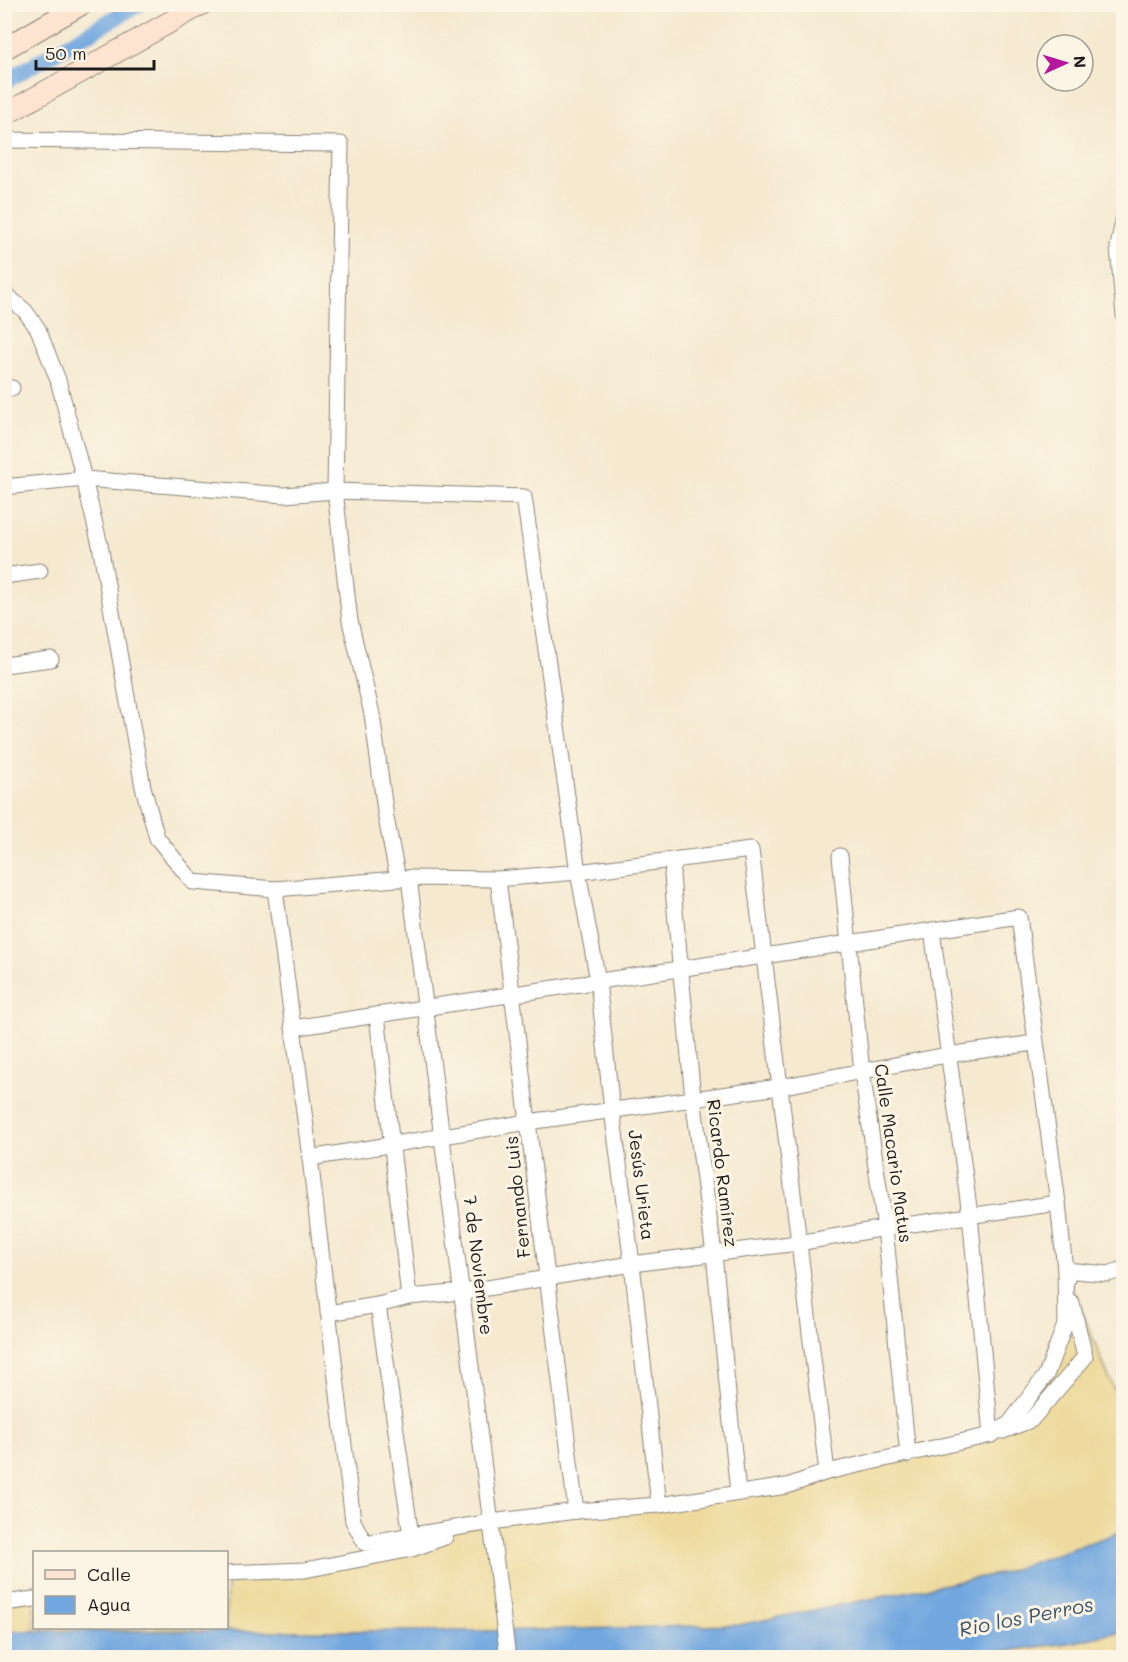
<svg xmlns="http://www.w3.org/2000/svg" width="1128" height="1662" font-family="Mali,sans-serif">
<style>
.sand{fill:#eeda9e;stroke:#857b5d;stroke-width:1.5}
.water{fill:#72a7df;stroke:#47627e;stroke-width:1.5}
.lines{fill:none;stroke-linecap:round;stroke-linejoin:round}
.canal{stroke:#72a7df;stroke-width:16}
.street-casing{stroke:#888276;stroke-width:17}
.secondary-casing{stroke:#888276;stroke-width:23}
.street{stroke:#fff;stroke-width:15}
.secondary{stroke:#fde4d0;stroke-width:21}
.labels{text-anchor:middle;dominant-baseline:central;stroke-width:6;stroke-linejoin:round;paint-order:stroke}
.street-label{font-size:18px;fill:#1c1c1c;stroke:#fcf5e5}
.water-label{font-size:20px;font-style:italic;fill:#3e546a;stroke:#fcf5e5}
</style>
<rect width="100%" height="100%" fill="#fcf5e5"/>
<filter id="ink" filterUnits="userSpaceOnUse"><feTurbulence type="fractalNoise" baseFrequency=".0167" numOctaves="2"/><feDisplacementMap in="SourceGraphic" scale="12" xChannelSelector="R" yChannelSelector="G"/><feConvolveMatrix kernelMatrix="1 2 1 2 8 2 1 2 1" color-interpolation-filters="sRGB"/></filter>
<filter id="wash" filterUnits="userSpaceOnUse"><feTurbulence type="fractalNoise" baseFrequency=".008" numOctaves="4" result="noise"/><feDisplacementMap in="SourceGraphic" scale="24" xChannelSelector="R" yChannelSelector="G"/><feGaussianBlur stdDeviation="1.35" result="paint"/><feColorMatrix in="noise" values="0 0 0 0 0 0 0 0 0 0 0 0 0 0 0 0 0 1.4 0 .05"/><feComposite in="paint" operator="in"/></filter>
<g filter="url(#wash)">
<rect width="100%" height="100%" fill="#f5e9d0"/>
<!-- sand -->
<path class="sand" d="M1065,1270L1123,1412V1654L1108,1657L5,1658L4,1603L34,1599V1628H226L227,1573L305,1570L491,1522L787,1486L991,1435L1046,1375L1066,1322Z"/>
<!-- water -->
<path class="water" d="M1123,1531V1631L1075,1642L958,1657L5,1658V1631H488L739,1625L1002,1573Z"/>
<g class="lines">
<!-- canal -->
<path class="canal" d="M4,82L139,4"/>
</g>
</g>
<g filter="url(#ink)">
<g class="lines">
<defs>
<g id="street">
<path d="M4,140L341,144L335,491L350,621L372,714L386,818L398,879"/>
<path d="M1124,216L1118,247L1124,316"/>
<path d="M4,293L25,311L38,329L58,380L84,479L100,545L143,787L157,838L193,882L275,889L409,878L498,879L578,872L751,850L827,1472"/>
<path d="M4,389L12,388"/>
<path d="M4,487L84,479L284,495L335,491L524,497L578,872L598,981L612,1110L632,1264L659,1505"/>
<path d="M4,576L40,571"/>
<path d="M4,665L51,659"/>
<path d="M840,856L862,1072L885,1228L908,1455"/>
<path d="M679,859L673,867L672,875L675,911L693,1098L714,1254L738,1493"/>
<path d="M409,878L508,1658"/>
<path d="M498,879L576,1511"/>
<path d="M275,889L310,1158L353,1521L365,1543L491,1522L576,1511L659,1505L787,1486L827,1472L991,1435L1009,1424L1046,1375L1066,1322L1065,1270L1058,1203L1019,917L377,1015"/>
<path d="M932,930L970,1215L991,1435"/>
<path d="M293,1028L377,1015L409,1297"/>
<path d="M310,1158L528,1122L779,1087L947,1055L1035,1043"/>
<path d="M1067,1280L1065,1270L1108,1274L1124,1269"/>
<path d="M378,1305L411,1536"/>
<path d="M328,1313L378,1305L409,1297L463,1292L632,1264L798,1243L885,1228L1058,1203"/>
<path d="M1003,1431L1031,1420L1085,1357L1072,1303"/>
<path d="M226,1573L305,1570L412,1549L445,1537"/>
<path d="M4,1603L34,1599"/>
</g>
<g id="secondary">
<path d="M4,49L82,4"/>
<path d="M4,115L202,4"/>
</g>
</defs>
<!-- street casing -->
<use href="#street" class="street-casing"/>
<!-- secondary casing -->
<use href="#secondary" class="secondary-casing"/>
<!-- street -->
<use href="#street" class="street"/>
<!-- secondary -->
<use href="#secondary" class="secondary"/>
</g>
</g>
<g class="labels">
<!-- street labels -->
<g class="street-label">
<text transform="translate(894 1153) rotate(82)">Calle Macario Matus</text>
<text transform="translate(723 1173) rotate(83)">Ricardo Ramírez</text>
<text transform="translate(642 1185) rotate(83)">Jesús Urieta</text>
<text transform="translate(517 1197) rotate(-96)">Fernando Luis</text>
<text transform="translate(479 1265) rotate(83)">7 de Noviembre</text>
</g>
<!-- water labels -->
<g class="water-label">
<text transform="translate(1026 1616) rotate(-11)">Rio los Perros</text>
</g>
</g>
<!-- margin -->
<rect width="1128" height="1662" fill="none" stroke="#fcf5e5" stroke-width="24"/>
<!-- legend -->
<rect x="33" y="1551" width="195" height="78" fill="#fcf5e5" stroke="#a29e95" stroke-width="1.5"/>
<rect x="45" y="1570" width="30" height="9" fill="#fde4d0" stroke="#a29e95" stroke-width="1.5"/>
<text x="87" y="1581" font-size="18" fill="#1c1c1c">Calle</text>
<rect x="45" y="1596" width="30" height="18" fill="#72a7df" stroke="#a29e95" stroke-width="1.5"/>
<text x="87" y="1611" font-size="18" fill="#1c1c1c">Agua</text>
<!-- north arrow -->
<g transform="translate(1065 63) rotate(86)"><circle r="28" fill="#fcf5e5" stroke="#a29e95" stroke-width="1.5"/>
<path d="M0-4.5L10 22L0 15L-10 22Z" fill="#b5179e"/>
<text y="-9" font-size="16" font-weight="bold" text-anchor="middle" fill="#1c1c1c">N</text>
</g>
<!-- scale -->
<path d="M36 60v9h118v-9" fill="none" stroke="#1c1c1c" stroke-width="3"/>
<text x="45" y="60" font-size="18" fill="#1c1c1c" stroke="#fcf5e5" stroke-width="4.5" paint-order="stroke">50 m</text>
</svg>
